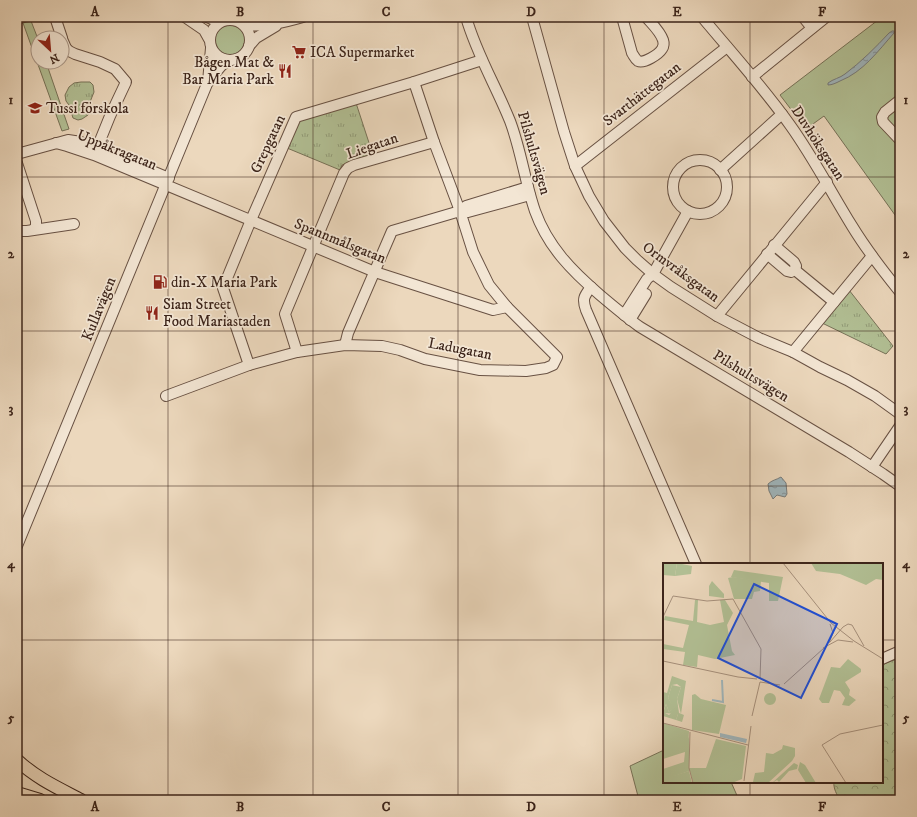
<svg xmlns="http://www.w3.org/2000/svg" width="917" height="817" font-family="'IM FELL DW Pica',serif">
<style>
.grass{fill:#b2c095;stroke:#777258}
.forest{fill:url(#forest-crowns);stroke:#777258}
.park{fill:url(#park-tufts);stroke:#777258}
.water{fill:url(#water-ripples);stroke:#777c7c}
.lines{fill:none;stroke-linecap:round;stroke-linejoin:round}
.minor-casing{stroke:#685143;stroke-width:12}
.major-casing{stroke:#3c241a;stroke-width:14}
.minor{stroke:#f3e6d4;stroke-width:10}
.major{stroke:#ecd8bd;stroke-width:12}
.grid{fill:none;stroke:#3c241a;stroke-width:1;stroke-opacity:0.55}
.labels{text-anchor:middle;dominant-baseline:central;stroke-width:3.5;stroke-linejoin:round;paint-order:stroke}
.poi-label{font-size:15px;fill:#3c241a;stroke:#f3e6d4;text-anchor:start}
.street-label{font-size:15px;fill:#3c241a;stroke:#f3e6d4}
.inset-river{fill:none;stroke:#9fb6bd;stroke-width:2}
.inset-road{fill:none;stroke:#a6907c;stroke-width:1}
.view{fill:#1d4ed8;fill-opacity:0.15;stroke:#1d4ed8;stroke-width:2}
.inset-edge{fill:none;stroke:#3c241a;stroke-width:2}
.neatline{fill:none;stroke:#3c241a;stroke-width:1.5}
.grid-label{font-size:13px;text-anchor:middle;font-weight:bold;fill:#3c241a}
</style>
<defs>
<pattern id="forest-crowns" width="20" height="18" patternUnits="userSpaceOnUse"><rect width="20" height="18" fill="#b2c095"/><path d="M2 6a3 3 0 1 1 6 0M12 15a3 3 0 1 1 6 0" fill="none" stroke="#929c79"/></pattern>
<pattern id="park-tufts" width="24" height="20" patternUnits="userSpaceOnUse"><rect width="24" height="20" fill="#b2c095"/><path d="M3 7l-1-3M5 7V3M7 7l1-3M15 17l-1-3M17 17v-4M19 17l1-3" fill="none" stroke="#929c79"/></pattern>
<pattern id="water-ripples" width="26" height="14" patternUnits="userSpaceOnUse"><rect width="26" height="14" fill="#9fb6bd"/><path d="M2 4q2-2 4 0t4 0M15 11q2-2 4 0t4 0" fill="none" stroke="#839499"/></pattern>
</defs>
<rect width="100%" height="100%" fill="#ecd8bd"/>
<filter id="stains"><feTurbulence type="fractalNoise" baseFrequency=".005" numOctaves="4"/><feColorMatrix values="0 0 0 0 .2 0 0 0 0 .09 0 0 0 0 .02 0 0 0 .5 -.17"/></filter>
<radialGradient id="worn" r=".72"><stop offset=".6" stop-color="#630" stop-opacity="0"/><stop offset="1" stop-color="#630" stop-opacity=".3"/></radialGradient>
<!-- grass -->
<g class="grass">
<path d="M882,17H900V222L824,116L806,129L780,95Z"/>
<path d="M31,21L38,39V62H46L69,129L62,131L23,23Z"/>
<circle cx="230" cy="40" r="15"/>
<path d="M664,750V782H731L739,800H639L630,766Z"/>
</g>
<!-- forest -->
<path class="forest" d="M900,657V800H840C837,795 833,788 834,782H882V739L883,729L882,726V665Z"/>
<!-- park -->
<g class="park">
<path d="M81,82H90L93,85L94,92L90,102L91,111L88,115L82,119L78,120L73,118L69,105L66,101L65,95L69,87L74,83Z"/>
<path d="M356,103L373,155L342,165L340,170L287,148L299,120Z"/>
<path d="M849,290L893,346L886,354L820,322Z"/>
</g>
<!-- water -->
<g class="water">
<path d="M892,31H894V33C878,51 863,72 840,81C836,83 832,85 828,85V83C833,79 840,78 845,74C861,62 876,47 889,33Z"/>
<path d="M781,477L786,483L787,494L785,497L777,495L773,499L769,491L768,484C772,480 776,480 781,477Z"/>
</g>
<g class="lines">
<defs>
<g id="minor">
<path d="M55,17L62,38"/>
<path d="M185,17L204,30L209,39"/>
<path d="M207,17L214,20H224"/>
<path d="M466,17C476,53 496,86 510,121C521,150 525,182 535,211C548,247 572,271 600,295C613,306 626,317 640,327L849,452L883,474L900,486"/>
<path d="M532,17L564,132L575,166L589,196L604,221L625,248L637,260L653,274L671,287L717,316L759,338L793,352L820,367L847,380L875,396L900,414"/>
<path d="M622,17L632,53C634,56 635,59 638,61C644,64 659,54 662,49C664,46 664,43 663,40C660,31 652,24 646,17"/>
<path d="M702,17C732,53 763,87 790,125C813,157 831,192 852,226C866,249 883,271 900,292"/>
<path d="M803,17L812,28"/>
<path d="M17,19L23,17"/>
<circle cx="230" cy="40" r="20"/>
<path d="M244,25C266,27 282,23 303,17"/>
<path d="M62,39L66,48L69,51L75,54L100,62L115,69L126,82L110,116L95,153"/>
<path d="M249,46L256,38L276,26"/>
<path d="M752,77L826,17"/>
<path d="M208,82L211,48"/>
<path d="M900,100L885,112L882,117L883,122L900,140"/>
<path d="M56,143L67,146L94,155L375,272L493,310L507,307"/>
<path d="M17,154L68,140L81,142L97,148L169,178"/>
<circle cx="700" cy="187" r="27"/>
<path d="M17,163L36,221V226L34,229"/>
<path d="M575,166L727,47"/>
<path d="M720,170L782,114"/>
<path d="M460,211L468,212L530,195"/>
<path d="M17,231H27L74,224"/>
<path d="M767,254L787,271L791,272L795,270L796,266L794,262L774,245"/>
<path d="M795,270L834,302"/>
<path d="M591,287C584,296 582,299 586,310L696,564"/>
<path d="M624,315L647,279L653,274L688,211"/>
<path d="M717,316L827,182"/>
<path d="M630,320L646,294"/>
<path d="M345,345L348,333L392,231L460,211L466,206L528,187"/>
<path d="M297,352L285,314L344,173L348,168L354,165L434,142"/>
<path d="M793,352L872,256"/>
<path d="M249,365L223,288L251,220L296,117L414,82L482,60"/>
<path d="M166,396L249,365L297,352L345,345L382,346L400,350L425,359L480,370L526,371L546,368L553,365L557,357L507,307L489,285L473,252L460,211L434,142L414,82"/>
<path d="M872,467L900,426"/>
<path d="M17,546L207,84L216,72L222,65L231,60"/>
<path d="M882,659L900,651"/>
</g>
<g id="major">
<path d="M17,760C36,778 58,788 81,800"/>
<path d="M17,793L40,800"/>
</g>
</defs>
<!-- minor casing -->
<use href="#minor" class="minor-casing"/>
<!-- major casing -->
<use href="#major" class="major-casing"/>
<!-- minor -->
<use href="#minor" class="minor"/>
<!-- major -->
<use href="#major" class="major"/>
</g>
<!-- grid -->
<path class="grid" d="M168,17V800M313,17V800M458,17V800M604,17V800M750,17V564M17,177H900M17,331H900M17,486H900M17,640H664M882,640H900M750,782V800"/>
<!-- icons -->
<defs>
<symbol id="supermarket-bare" viewBox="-9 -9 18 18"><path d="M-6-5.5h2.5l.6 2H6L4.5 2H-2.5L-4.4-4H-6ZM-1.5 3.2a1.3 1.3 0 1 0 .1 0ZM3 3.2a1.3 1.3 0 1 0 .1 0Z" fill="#8f2418" stroke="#f3e6d4" stroke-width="2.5" paint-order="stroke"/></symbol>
<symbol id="restaurant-bare" viewBox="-9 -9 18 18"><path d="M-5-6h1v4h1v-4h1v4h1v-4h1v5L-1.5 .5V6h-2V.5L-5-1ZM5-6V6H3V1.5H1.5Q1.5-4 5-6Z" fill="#8f2418" stroke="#f3e6d4" stroke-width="2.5" paint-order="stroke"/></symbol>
<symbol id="school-bare" viewBox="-9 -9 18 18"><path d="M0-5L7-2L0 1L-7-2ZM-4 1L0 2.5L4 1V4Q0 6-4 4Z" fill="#8f2418" stroke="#f3e6d4" stroke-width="2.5" paint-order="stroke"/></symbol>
<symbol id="fuel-bare" viewBox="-9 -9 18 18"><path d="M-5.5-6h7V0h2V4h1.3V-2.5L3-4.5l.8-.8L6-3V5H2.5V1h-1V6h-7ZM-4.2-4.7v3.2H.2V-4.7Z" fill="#8f2418" stroke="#f3e6d4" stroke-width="2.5" paint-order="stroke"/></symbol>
</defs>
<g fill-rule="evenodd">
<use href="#supermarket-bare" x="289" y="42" width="20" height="20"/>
<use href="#restaurant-bare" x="275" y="61" width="20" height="20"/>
<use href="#school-bare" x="25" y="98" width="20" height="20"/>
<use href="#fuel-bare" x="150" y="272" width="20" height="20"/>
<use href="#restaurant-bare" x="142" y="303" width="20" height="20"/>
</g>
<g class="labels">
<!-- poi labels -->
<g class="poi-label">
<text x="310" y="52">ICA Supermarket</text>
<text x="274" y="62" text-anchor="end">Bågen Mat &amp;<tspan x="274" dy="17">Bar Maria Park</tspan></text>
<text x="46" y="108">Tussi förskola</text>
<text x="171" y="282">din-X Maria Park</text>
<text x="163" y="304">Siam Street<tspan x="163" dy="17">Food Mariastaden</tspan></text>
</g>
<!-- street labels -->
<g class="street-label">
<text transform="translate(642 94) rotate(-38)">Svarthättegatan</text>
<text transform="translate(818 143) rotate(57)">Duvhöksgatan</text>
<text transform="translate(268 144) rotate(-65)">Grepgatan</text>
<text transform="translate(372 146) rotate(-19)">Liegatan</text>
<text transform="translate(117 150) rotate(22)">Uppåkragatan</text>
<text transform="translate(534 153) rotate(74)">Pilshultsvägen</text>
<text transform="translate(340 241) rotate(22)">Spannmålsgatan</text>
<text transform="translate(681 272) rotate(36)">Ormvråksgatan</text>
<text transform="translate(99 309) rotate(-68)">Kullavägen</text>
<text transform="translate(460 349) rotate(11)">Ladugatan</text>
<text transform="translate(751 376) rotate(31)">Pilshultsvägen</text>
</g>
</g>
<!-- overview -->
<g transform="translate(663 563)">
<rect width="220" height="220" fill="#ecd8bd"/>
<path d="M14,0L29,3L28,11L12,13ZM71,7L120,14L115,38H106V20L68,14ZM32,37H35L34,59L47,62L61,59L57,37H62L70,50L64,62L69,88L72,92L52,96L35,92L34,104L20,102L22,89L0,86V81L20,85L26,62L1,57L2,53L30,58ZM9,122L18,124L14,136L16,150L21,152L19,159L13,157L15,151L0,150L3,141L6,149L10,144L5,135ZM101 136a6 6 0 1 1 12 0a6 6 0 1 1-12 0ZM137,199L142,202L153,220H143L135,207ZM26,208L29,220H1L0,216Z" fill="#b2c095"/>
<path d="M148,0H220V17L213,16L203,22L177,11L153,8ZM70,14L98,18L97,28L91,29L89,36H71L65,15ZM49,18L61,31V35L46,33V23ZM185,96L198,106V109L182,119L187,127L186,132L193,137L186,143L179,142L182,135L177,128L171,127L166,140H159L156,136L168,104L177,105ZM9,113L23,118L18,151L14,136L18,124L14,121L9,122L5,135L11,144L6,149L3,141L0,149L6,152L12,146L15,151L13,157L0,153V129L4,130ZM26,174V208L0,217V206L21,199L23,179ZM131,200L135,202L134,206L126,208L116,219L114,217L109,220Z" fill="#b2c095"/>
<path d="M53,176L83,183L79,216L69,220H30L26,205H43Z" fill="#b2c095"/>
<path d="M0,0H14L12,13L0,12ZM0,160L26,168L25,188L0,196Z" fill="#b2c095"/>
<path d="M32,131L38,136L63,142L56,171L29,167V132ZM120,182L132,185V193L129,198L105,220H88L90,219L92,210L101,209L103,190L110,191L119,186Z" fill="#b2c095"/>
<path d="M57,170L84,176L83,180L57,174Z" fill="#9fb6bd"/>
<path class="inset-river" d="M49,137L60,139L59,117"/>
<path class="inset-road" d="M120,0L168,60L191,78L220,96M0,54L10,33L44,38L70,36L98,86L97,116M180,64L185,61L189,62L201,83M167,79L180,64M166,80L170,70L167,61M160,85L175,77L190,79M0,98L75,114M75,114L94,116M97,119L117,122M121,121L161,85M89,153L97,119M0,160L85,182M27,169L26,205L30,220M159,182L177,171L220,162M159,182L183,220M81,218L88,163"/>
<path class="view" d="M91,21L174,61L138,135L55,95Z"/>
<rect width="220" height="220" class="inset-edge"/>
</g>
<!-- margin -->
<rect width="917" height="817" fill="none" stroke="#ecd8bd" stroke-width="44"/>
<!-- north arrow -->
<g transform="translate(50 50) rotate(154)"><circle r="19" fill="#f3e6d4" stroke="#aa988a"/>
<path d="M0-3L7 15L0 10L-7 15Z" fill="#8f2418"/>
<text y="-6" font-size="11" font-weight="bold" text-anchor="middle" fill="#3c241a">N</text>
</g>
<rect x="22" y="22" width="873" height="773" class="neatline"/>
<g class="grid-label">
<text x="95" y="16">A</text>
<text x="240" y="16">B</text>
<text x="386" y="16">C</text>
<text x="531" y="16">D</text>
<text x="677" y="16">E</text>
<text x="822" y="16">F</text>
<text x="11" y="104">1</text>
<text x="906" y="104">1</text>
<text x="11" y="258">2</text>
<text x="906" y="258">2</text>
<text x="11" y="413">3</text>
<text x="906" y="413">3</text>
<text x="11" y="568">4</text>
<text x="906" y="568">4</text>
<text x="11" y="722">5</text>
<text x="906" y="722">5</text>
<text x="95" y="811">A</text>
<text x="240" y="811">B</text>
<text x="386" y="811">C</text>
<text x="531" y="811">D</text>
<text x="677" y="811">E</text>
<text x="822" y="811">F</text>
</g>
<rect width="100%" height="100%" filter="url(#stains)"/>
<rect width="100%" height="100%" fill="url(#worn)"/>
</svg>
